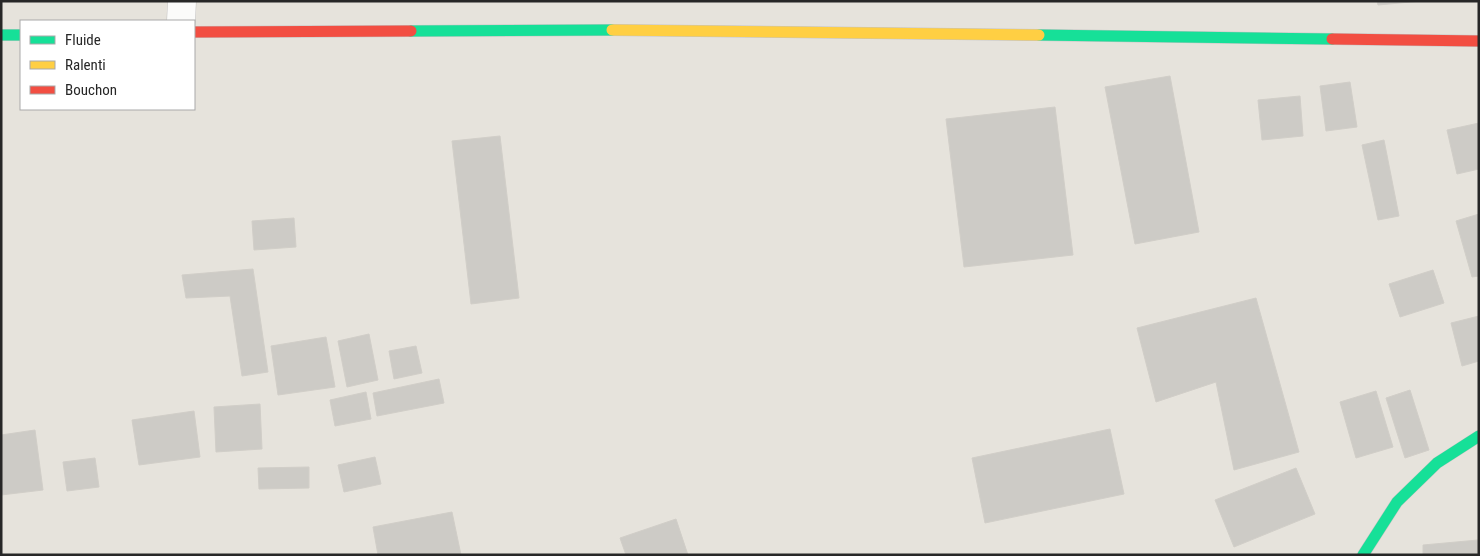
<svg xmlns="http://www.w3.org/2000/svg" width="1480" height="556" font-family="'Roboto Condensed',sans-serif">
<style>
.building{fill:#cdcbc6;stroke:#d1cec8}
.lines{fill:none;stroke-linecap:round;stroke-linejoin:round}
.street-casing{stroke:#c3c2c2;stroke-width:29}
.fast-casing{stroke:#c3c2c2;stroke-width:12}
.slow-casing{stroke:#c3c2c2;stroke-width:12}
.jam-casing{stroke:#c3c2c2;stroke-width:12}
.street{stroke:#fbfbfa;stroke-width:28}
.fast{stroke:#16e098;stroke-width:11}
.slow{stroke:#ffcf43;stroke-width:11}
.jam{stroke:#f24e42;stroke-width:11}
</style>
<rect width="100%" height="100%" fill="#e6e3dc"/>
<!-- building -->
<g class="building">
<path d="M1377,1H1421L1378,5Z"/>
<path d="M1170,76L1199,232L1135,244L1105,87Z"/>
<path d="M1350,82L1357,127L1326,131L1320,86Z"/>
<path d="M1300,96L1303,136L1262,140L1258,100Z"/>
<path d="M1055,107L1073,255L964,267L946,119Z"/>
<path d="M1479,123V169L1457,174L1447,130Z"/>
<path d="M500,136L519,298L471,304L452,141Z"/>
<path d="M1384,140L1399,216L1378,220L1362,145Z"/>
<path d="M1479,214V276L1472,277L1456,221Z"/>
<path d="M294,218L296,247L254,250L252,221Z"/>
<path d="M253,269L268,372L242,376L230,296L186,298L182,275Z"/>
<path d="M1433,270L1444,303L1400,317L1389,284Z"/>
<path d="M1256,298L1299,452L1234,470L1216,382L1156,402L1137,328Z"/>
<path d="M1479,316V361L1462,366L1451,323Z"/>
<path d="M369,334L378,380L347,387L338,341Z"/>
<path d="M326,337L335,387L278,395L271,346Z"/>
<path d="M416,346L422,373L394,379L389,351Z"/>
<path d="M439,379L444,403L377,416L373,393Z"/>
<path d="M1410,390L1429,450L1405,458L1386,398Z"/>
<path d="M1376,391L1393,447L1356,458L1340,402Z"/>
<path d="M366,392L371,419L335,426L330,400Z"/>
<path d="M260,404L262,449L216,452L214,407Z"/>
<path d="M194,411L200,457L139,465L132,420Z"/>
<path d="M1110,429L1124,494L985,523L972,458Z"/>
<path d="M35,430L43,490L1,495V435Z"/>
<path d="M375,457L381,484L344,492L338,465Z"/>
<path d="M95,458L99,487L67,491L63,462Z"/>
<path d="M309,467V488L259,489L258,468Z"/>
<path d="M1296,468L1315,514L1234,547L1215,500Z"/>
<path d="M452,512L461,555H378L373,527Z"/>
<path d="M676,519L688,555H626L620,538Z"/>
<path d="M1478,540L1479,555H1423V545Z"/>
</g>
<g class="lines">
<defs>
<path id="street" d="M181,21L182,1"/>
<g id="fast">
<path d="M411,31L612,30"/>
<path d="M1,35H21"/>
<path d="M1039,35L1332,39"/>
<path d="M1363,555L1397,502L1437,463L1479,436"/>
</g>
<path id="slow" d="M612,30L1039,35"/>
<g id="jam">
<path d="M194,32L411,31"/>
<path d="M1332,39L1479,41"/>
</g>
</defs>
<!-- street casing -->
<use href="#street" class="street-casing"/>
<!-- fast casing -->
<use href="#fast" class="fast-casing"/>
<!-- slow casing -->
<use href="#slow" class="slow-casing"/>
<!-- jam casing -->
<use href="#jam" class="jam-casing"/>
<!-- street -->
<use href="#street" class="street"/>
<!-- fast -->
<use href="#fast" class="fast"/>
<!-- slow -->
<use href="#slow" class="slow"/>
<!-- jam -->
<use href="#jam" class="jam"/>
</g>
<!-- border -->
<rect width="1480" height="556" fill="none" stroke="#272727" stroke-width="5"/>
<!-- legend -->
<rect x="20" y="20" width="175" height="90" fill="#ffffff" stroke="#a9a9a9"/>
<rect x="30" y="36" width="25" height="8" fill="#16e098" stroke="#a9a9a9"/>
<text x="65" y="45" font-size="15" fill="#272727">Fluide</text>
<rect x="30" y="61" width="25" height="8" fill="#ffcf43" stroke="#a9a9a9"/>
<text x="65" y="70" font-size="15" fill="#272727">Ralenti</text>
<rect x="30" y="86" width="25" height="8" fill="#f24e42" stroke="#a9a9a9"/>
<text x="65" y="95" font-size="15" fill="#272727">Bouchon</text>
</svg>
